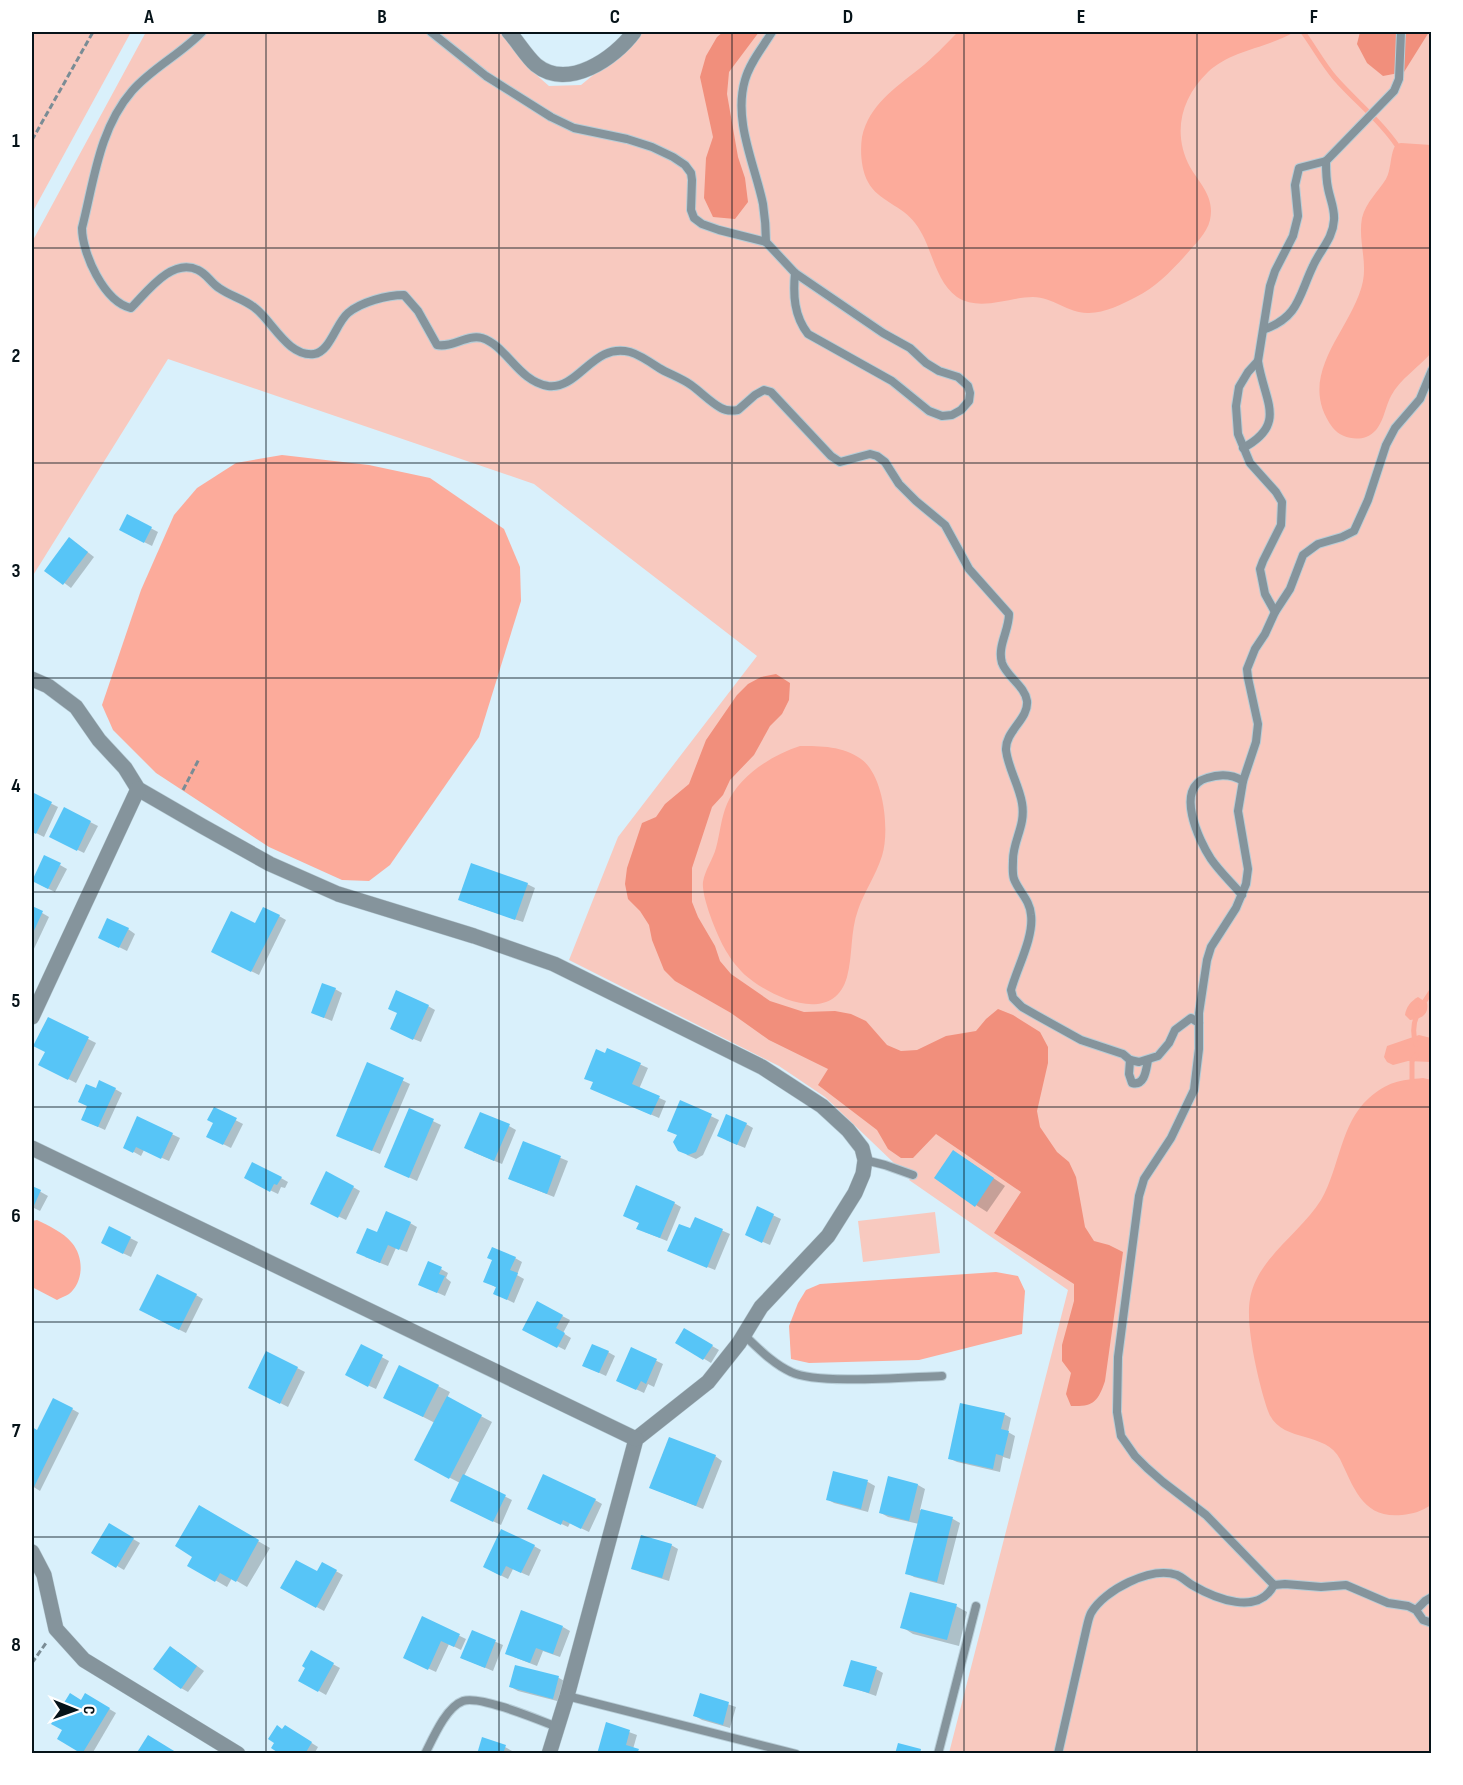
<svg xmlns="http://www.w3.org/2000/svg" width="1463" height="1785" font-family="'Sofia Sans Condensed',sans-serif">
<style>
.green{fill:#f8c9bf}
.forest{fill:#f18f7c}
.water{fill:#fcab9b}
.shadow{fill:#0003}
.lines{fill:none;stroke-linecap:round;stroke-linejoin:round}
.stream{stroke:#fcab9b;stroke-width:5}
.building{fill:#57c5f7}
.lane-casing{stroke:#b7cdd7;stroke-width:10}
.street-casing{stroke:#b7cdd7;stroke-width:16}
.path{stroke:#7a8c95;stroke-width:3;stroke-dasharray:6 3;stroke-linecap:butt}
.lane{stroke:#85949c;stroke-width:8}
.street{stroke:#85949c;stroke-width:15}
.grid{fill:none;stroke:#061319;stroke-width:1.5;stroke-opacity:0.55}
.neatline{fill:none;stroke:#061319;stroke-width:2}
.grid-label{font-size:20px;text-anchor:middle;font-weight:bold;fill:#061319}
</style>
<rect width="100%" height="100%" fill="#d9f0fb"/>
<!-- green -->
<g class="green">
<path d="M32,32H131L32,213Z"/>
<path d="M146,32H502L532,71L549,86L581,85L614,58L641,32H1431V1753H949L1068,1290L909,1180L915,1172L894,1163L825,1097L779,1066L569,960L618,837L757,656L534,484L168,359L32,577V242Z"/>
<path d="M935,1212L940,1253L863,1262L858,1221Z"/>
</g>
<!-- forest -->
<g class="forest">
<path d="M723,32H759L729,72L727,94L738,157L745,178L748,202L735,219L713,217L704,198L706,158L713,137L700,77L706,56L717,37Z"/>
<path d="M1360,32H1429L1404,72L1383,76L1367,63L1357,44Z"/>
<path d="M776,674L790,683L789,700L782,714L770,726L754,755L730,780L723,795L712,807L692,868V902L698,917L715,946L720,961L731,974L770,1001L804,1012L835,1011L851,1014L866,1021L887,1045L901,1051L917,1050L946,1036L976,1031L986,1019L998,1009L1013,1015L1040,1032L1048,1047V1063L1037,1111L1040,1127L1057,1152L1069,1162L1076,1177L1085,1227L1094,1241L1109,1245L1123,1252L1105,1381C1098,1402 1093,1407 1071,1406L1066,1394L1071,1373L1062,1361V1345L1074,1301V1284L994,1233L1021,1192L936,1134L913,1158H901L888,1149L877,1130L818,1085L828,1069L769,1040L731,1013L675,981L664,970L652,940L649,925L640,911L628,899L625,884L627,868L642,823L656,817L665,804L689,784L706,740L737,695L748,684L761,677Z"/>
</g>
<!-- water -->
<g class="water">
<path d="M958,32H1294C1268,48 1231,50 1208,72C1181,98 1172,133 1190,167C1200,184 1215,197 1210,220C1207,234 1193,246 1184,257C1170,272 1155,288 1136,297C1122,304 1105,313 1089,313C1069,314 1053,297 1033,297C1009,297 980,312 957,297C933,279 933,246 915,223C903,206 878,201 868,182C861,169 860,151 862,137C869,105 895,88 919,69C933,58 946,44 958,32Z"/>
<path d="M1401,143L1431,145V353C1419,367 1400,379 1391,396C1384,409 1383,431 1366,437C1355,441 1340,437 1333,428C1293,374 1353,330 1363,281C1367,260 1358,239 1362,218C1366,202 1378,192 1386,179C1391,170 1390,158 1394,148L1396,144Z"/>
<path d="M282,455L369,465L430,478L504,529L520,567L521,601L479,737L390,865L369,881L342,880L269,847L156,773L113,730L102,705L141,590L174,515L197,488L236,463Z"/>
<path d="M800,746C821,746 843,746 861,759C884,775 890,831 882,856C876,875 864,892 858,910C850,932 853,955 847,977C833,1027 770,997 745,975C739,969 732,961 728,954C719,941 701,897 703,882C705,870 713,859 716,848C720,833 721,818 727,804C739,776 772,755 800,746Z"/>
<path d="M1418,997L1427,1003C1429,1015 1421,1019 1410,1020L1405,1015C1406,1007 1411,1001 1418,997Z"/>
<path d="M1419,1035L1431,1038V1062L1408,1061L1393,1065L1387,1062L1384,1057L1387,1046Z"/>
<path d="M1423,1078L1432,1080L1431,1505C1422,1511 1413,1514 1402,1515C1363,1519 1354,1488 1340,1459C1325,1430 1280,1444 1268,1411C1259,1385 1245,1326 1250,1299C1257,1258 1300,1234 1321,1200C1340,1167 1340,1124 1369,1098C1387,1082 1400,1080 1423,1078Z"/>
<path d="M37,1220C49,1226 63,1232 72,1243C84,1257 84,1282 69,1294C66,1296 60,1298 57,1300L32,1287V1221Z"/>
<path d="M996,1272L1018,1276L1025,1291L1022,1334L919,1360L809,1363L791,1359L789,1326L798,1303L806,1290L820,1284Z"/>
</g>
<!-- shadow -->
<g class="shadow">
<path d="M128,516L158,532L152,546L128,534Z"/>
<path d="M76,543L94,557L71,588L47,570Z"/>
<path d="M32,794L58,807L44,837L32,831Z"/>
<path d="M64,809L98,826L84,853L58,840Z"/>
<path d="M60,865L67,869L55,892L41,885Z"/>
<path d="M527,884L535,888L523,922L467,903Z"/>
<path d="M32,907L49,917L32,953Z"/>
<path d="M279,916L286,920L259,975L220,956L256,925Z"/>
<path d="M128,929L135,934L127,951L107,941Z"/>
<path d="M335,989L342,993L332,1021L320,1016Z"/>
<path d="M428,1006L435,1010L421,1042L399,1033L398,1013Z"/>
<path d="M49,1019L96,1043L76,1083L47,1068Z"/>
<path d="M608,1050L648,1068L639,1089L666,1101L659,1118L599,1092Z"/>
<path d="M368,1064L410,1084L380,1154L345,1139Z"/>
<path d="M115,1089L122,1093L105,1130L90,1123L96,1090Z"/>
<path d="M681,1102L719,1120L703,1155L696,1159L687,1155L678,1135Z"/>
<path d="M214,1109L243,1124L231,1148L215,1140Z"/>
<path d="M410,1110L441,1125L417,1181L393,1170Z"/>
<path d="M138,1118L180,1138L169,1161L144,1150L141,1156L132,1151Z"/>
<path d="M746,1124L753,1128L745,1148L726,1140Z"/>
<path d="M509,1126L516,1130L502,1164L473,1152Z"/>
<path d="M524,1143L568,1161L554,1197L517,1182Z"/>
<path d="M964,1158L1005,1186L987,1212L976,1205Z"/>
<path d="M281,1178L288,1182L285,1188L281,1187L278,1194L253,1182Z"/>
<path d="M32,1187L48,1196L40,1211L32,1207Z"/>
<path d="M353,1187L360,1191L346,1220L319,1207Z"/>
<path d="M674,1203L681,1207L667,1241L645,1232Z"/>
<path d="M758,1208L781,1219L770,1245L754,1238Z"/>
<path d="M696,1219L730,1234L715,1270L676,1254Z"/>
<path d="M410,1223L417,1227L407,1252L396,1248L388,1266L365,1257L378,1234Z"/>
<path d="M110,1228L138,1242L131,1257L110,1247Z"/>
<path d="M515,1258L522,1262L517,1275L524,1279L514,1303L502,1297L497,1288L492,1285Z"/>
<path d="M441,1269L448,1273L446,1278L451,1282L445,1296L427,1288Z"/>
<path d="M196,1295L203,1299L186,1333L148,1314Z"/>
<path d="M537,1303L570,1320L563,1333L571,1338L565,1350L524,1329Z"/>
<path d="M685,1330L719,1350L711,1363L677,1342Z"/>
<path d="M361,1346L389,1361L376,1389L354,1379Z"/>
<path d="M632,1349L663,1364L654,1387L648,1384L644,1393L625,1384Z"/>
<path d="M608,1352L615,1356L606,1376L591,1369Z"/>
<path d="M267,1353L305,1372L288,1407L257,1391Z"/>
<path d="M438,1386L450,1392L447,1398L492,1422L464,1476L512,1500L501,1525L459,1505L460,1483L427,1466L435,1423L396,1403Z"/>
<path d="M72,1409L79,1413L40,1491L32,1486V1429L38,1432Z"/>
<path d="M1004,1414L1011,1418L1008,1432L1015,1436L1010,1459L1003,1457L1000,1472L957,1462L949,1458Z"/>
<path d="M715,1456L722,1461L703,1509L651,1488Z"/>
<path d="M834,1473L868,1482L875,1486L868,1512L834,1503L827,1499Z"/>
<path d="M890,1478L918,1485L925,1489L920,1510L953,1519L960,1523L944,1585L914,1577L907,1573L919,1524L888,1517L881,1513Z"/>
<path d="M595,1500L602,1504L589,1532L570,1523L568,1527L536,1512Z"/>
<path d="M199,1507L270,1548L247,1587L232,1578L227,1587L189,1565L194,1556Z"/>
<path d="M109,1525L140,1543L124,1570L93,1552Z"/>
<path d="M671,1545L678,1549L669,1581L640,1572L633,1568Z"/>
<path d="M534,1546L541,1550L529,1576L513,1569L508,1579L492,1571Z"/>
<path d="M323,1564L343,1575L324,1611L282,1588L318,1573Z"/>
<path d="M956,1606L967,1612L959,1646L913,1634L902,1627Z"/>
<path d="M423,1618L466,1639L461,1650L449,1644L436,1672L412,1661Z"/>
<path d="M563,1627L570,1631L560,1657L543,1651L537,1666L514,1657Z"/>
<path d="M472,1632L503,1645L493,1671L462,1658Z"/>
<path d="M178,1652L204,1671L188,1692L181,1688Z"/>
<path d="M311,1652L340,1668L326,1695L300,1680L307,1668Z"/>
<path d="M516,1667L559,1678L566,1682L561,1702L518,1691L511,1687Z"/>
<path d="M876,1669L883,1673L876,1696L845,1685Z"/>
<path d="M86,1695L116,1713L92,1754H83L59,1739Z"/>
<path d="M701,1695L736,1707L730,1728L702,1720L695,1716Z"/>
<path d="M607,1724L637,1735L633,1749L644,1754H598Z"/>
<path d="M286,1727L318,1747L314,1754H283V1731Z"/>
<path d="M505,1747L512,1751L511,1754H478Z"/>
</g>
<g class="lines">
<!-- stream -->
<g class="stream">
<path d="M1303,32C1314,47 1323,64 1335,78C1355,101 1379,119 1396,144"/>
<path d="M1421,1007L1432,990"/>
<path d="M1416,1044C1413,1035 1413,1024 1417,1015"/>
<path d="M1412,1079V1061L1416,1055"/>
</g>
</g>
<!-- building -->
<g class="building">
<path d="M127,514L152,527L144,543L119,530Z"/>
<path d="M69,537L88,552L63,585L44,571Z"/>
<path d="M32,792L52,802L36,834L32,832Z"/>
<path d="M64,807L91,821L77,851L49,837Z"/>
<path d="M44,855L61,863L48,889L32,881Z"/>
<path d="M471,863L528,883L515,920L458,900Z"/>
<path d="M32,906L43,911L32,935Z"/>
<path d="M263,907L280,915L251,972L211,952L231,911L255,923Z"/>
<path d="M107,918L129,928L119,948L98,938Z"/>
<path d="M322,983L336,988L324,1018L311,1013Z"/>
<path d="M396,990L429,1005L413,1040L390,1029L397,1013L388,1009Z"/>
<path d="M48,1017L89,1037L68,1080L38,1065L45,1052L33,1046Z"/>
<path d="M607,1048L641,1063L632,1084L660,1096L651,1115L590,1089L593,1082L584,1079L596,1049L605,1053Z"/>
<path d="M367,1062L404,1078L372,1151L336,1136Z"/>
<path d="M99,1080L116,1088L98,1127L81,1120L87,1106L78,1102L86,1084L96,1088Z"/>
<path d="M680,1100L712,1114L696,1152L688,1155L678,1151L673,1142L677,1135L667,1131Z"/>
<path d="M214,1107L237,1118L223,1145L206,1137L213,1123L207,1120Z"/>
<path d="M409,1108L434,1119L409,1178L384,1167Z"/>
<path d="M480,1112L510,1124L494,1161L464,1148Z"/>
<path d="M726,1114L747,1123L737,1145L717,1136Z"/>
<path d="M137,1116L173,1133L161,1159L136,1147L133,1153L123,1148Z"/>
<path d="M523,1141L561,1156L547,1194L508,1179Z"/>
<path d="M953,1150L994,1178L975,1207L934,1178Z"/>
<path d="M252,1162L282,1177L277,1185L274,1184L270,1192L244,1178Z"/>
<path d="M326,1171L354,1186L338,1218L310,1204Z"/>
<path d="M636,1185L675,1202L660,1238L636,1229L639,1223L623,1216Z"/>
<path d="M32,1186L41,1190L32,1210Z"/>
<path d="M757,1206L774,1214L762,1243L745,1235Z"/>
<path d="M386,1211L411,1222L399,1250L388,1245L380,1263L356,1253L367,1228L377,1232Z"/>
<path d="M695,1217L723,1229L707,1268L667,1251L679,1224L690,1228Z"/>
<path d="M109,1226L131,1237L123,1254L101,1243Z"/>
<path d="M492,1247L516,1257L510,1270L518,1273L507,1300L493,1294L496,1287L483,1282L492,1260L487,1258Z"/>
<path d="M428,1261L442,1267L439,1274L445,1276L437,1293L418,1285Z"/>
<path d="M157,1274L197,1294L179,1330L139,1310Z"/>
<path d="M537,1301L563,1315L556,1328L565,1333L557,1348L522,1330Z"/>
<path d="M684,1328L713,1345L703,1360L675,1343Z"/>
<path d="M361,1344L383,1355L368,1387L345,1375Z"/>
<path d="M592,1344L609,1351L599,1373L582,1366Z"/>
<path d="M631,1347L657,1359L646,1384L641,1381L636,1390L616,1381Z"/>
<path d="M266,1351L298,1367L280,1404L248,1388Z"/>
<path d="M399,1365L439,1385L423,1417L383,1398Z"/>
<path d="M447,1396L482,1415L449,1479L414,1460Z"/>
<path d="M53,1398L73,1408L32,1491V1427L37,1430Z"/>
<path d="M960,1403L1005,1413L1001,1429L1009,1431L1003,1456L996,1454L993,1469L948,1459Z"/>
<path d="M669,1437L716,1455L696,1506L649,1488Z"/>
<path d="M833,1471L868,1480L861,1509L826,1500Z"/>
<path d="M463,1474L506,1495L493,1522L450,1501Z"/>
<path d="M543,1474L596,1499L581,1529L563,1520L561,1525L527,1509Z"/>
<path d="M888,1476L918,1484L909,1521L879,1513Z"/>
<path d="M199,1505L259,1540L236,1582L220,1573L215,1582L187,1566L192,1557L175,1546Z"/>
<path d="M921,1509L953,1517L937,1582L905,1574Z"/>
<path d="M109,1523L134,1538L116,1568L91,1553Z"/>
<path d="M501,1529L535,1545L521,1573L506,1566L501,1576L483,1567Z"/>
<path d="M641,1535L672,1544L662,1578L631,1569Z"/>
<path d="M296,1560L317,1571L322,1562L337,1570L316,1608L280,1588Z"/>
<path d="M910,1592L957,1604L947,1640L900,1628Z"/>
<path d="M521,1610L563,1626L553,1654L536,1648L530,1663L505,1654Z"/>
<path d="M422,1616L460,1634L454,1647L441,1641L428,1670L403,1658Z"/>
<path d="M472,1630L496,1640L485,1668L460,1658Z"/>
<path d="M170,1646L197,1666L181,1689L153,1669Z"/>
<path d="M311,1650L334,1663L318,1692L298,1681L305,1668L302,1666Z"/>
<path d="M851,1660L877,1667L869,1693L843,1686Z"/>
<path d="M515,1665L559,1676L553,1699L509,1687Z"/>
<path d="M70,1693L81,1700L85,1693L110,1708L82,1754L57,1739L62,1730L51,1724Z"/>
<path d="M700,1693L729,1702L723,1725L693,1716Z"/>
<path d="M606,1722L630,1730L626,1745L639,1749L637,1754H597Z"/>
<path d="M277,1725L282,1729L285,1725L312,1742L305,1754H280L271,1748L274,1743L268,1739Z"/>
<path d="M148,1735L179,1754H136Z"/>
<path d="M482,1737L506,1745L503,1754H477Z"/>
<path d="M898,1743L921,1749L920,1754H895Z"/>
</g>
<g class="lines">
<defs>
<g id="lane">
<path d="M202,32C181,54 152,68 132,91C99,129 94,181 82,228C82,253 104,302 131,308C147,292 172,257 198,270C207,274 211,283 219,288C230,296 244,299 255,308C273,322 288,357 314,354C330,352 336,323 348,313C361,302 387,295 404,295L418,311L437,345C453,348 467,334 482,338C507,346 518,381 548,386C579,390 593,342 630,352C640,355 650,362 659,368C669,374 681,378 691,385C701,392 710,402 721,408C726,411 732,411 738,410L755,395L764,390L771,392L831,456L840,462L870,454L877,456L885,462L899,484L916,501L945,525L969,569L1009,614C1009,631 997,646 1002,663C1007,677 1025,686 1027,701C1029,719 1005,731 1006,750C1008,768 1019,785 1022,803C1026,826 1013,840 1013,860C1013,866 1012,873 1014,879C1019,892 1030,900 1031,915C1034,937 1017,968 1011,990L1013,998L1022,1007L1036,1015L1081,1040L1123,1054L1130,1060L1139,1062L1158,1056L1169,1043L1175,1030L1191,1018L1199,1023"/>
<path d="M431,32L486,76L551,117L574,128L627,139L652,147L673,157L685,165L691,173L692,180L691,210L694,218L702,224L719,230L766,242L795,273L883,333L910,348L926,363L939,371L958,377L968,386L970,393L969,401L961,410L952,415L942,416L929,411L892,381L808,334C794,316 793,295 795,273"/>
<path d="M766,242C766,229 765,217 763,204C755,165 733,121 745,80C750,62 763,47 772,32"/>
<path d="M1265,329C1299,317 1299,295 1313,266C1320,250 1333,239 1334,220C1335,209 1330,199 1328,188C1326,179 1326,170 1326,161"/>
<path d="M1432,370L1420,399L1395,428L1386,445L1368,500L1354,531L1342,537L1318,544L1303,555L1290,589L1275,612L1265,634L1255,649L1247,669L1248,678L1258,724L1256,742L1243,781L1238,811L1248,869L1246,884L1236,908L1211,947L1207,960L1199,1013V1049L1194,1090L1171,1138L1144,1179L1139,1196L1118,1357L1117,1412L1121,1436L1135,1456L1147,1468L1163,1482L1206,1515L1274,1585L1285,1584L1321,1587L1346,1585L1388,1603L1408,1606L1416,1610L1423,1620L1432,1623"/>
<path d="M1243,448C1288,424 1264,401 1258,361"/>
<path d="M1275,612L1265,594L1260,569L1263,561L1281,525L1282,502L1276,492L1250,463L1238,434L1236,406L1239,387L1248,372L1258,361L1270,286L1275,271L1293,236L1298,216L1295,185L1299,168L1326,161L1394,91L1399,79L1401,32"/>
<path d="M1242,895C1232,883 1220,872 1211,859C1199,841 1174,787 1207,778C1219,774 1232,774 1243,781"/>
<path d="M1130,1060L1129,1074L1132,1083C1145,1086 1146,1070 1148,1060"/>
<path d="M865,1160L885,1165L913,1175"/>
<path d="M744,1335C758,1348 773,1364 791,1372C817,1385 909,1377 942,1376"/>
<path d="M1416,1610L1425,1601L1432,1597"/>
<path d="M567,1696L796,1754"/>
<path d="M425,1754C433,1738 446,1707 463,1701C480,1695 539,1720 557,1727"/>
<path d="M938,1754L976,1606"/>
<path d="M1058,1754L1087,1626C1088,1622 1089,1617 1091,1613C1104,1590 1151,1566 1177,1575C1182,1577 1187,1582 1192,1585C1216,1599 1258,1616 1274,1585"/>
</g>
<g id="street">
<path d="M509,32C518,42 526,56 536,65C568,91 615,58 634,32"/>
<path d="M32,679L48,686L76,707L99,740L125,768L138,789L202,826L270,864L338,894L474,936L554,964L762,1067L822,1106L848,1130L862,1148L865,1160L863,1174L855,1193L828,1236L761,1307L739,1343L708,1382L636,1439L567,1696L549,1754"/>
<path d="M32,1017L138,789"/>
<path d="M32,1148L636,1439"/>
<path d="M32,1552L44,1575L56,1629L84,1660L238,1754"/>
</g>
</defs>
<!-- lane casing -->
<use href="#lane" class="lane-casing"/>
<!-- street casing -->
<use href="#street" class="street-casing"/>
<!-- path -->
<g class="path">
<path d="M32,140L93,32"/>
<path d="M183,790L199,759"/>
<path d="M32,1663L46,1643"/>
</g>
<!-- lane -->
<use href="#lane" class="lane"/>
<!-- street -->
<use href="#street" class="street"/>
</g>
<!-- grid -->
<path class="grid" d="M266,32V1754M499,32V1754M732,32V1754M964,32V1754M1197,32V1754M32,248H1432M32,463H1432M32,678H1432M32,892H1432M32,1107H1432M32,1322H1432M32,1537H1432"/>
<!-- border -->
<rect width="1463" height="1785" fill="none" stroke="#ffffff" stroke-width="66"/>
<!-- north arrow -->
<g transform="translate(75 1710) rotate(91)" stroke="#ffffff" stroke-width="4.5" paint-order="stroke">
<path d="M0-4.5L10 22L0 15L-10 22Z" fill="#061319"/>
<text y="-9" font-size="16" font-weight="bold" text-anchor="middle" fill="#061319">С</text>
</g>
<rect x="33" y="33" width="1397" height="1719" class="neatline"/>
<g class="grid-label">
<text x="149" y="23">A</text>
<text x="382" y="23">B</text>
<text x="615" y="23">C</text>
<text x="848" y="23">D</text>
<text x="1081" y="23">E</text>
<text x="1314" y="23">F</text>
<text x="16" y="147">1</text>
<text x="16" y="362">2</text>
<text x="16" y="577">3</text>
<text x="16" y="792">4</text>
<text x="16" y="1007">5</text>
<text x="16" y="1222">6</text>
<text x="16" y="1437">7</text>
<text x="16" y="1651">8</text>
</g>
</svg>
